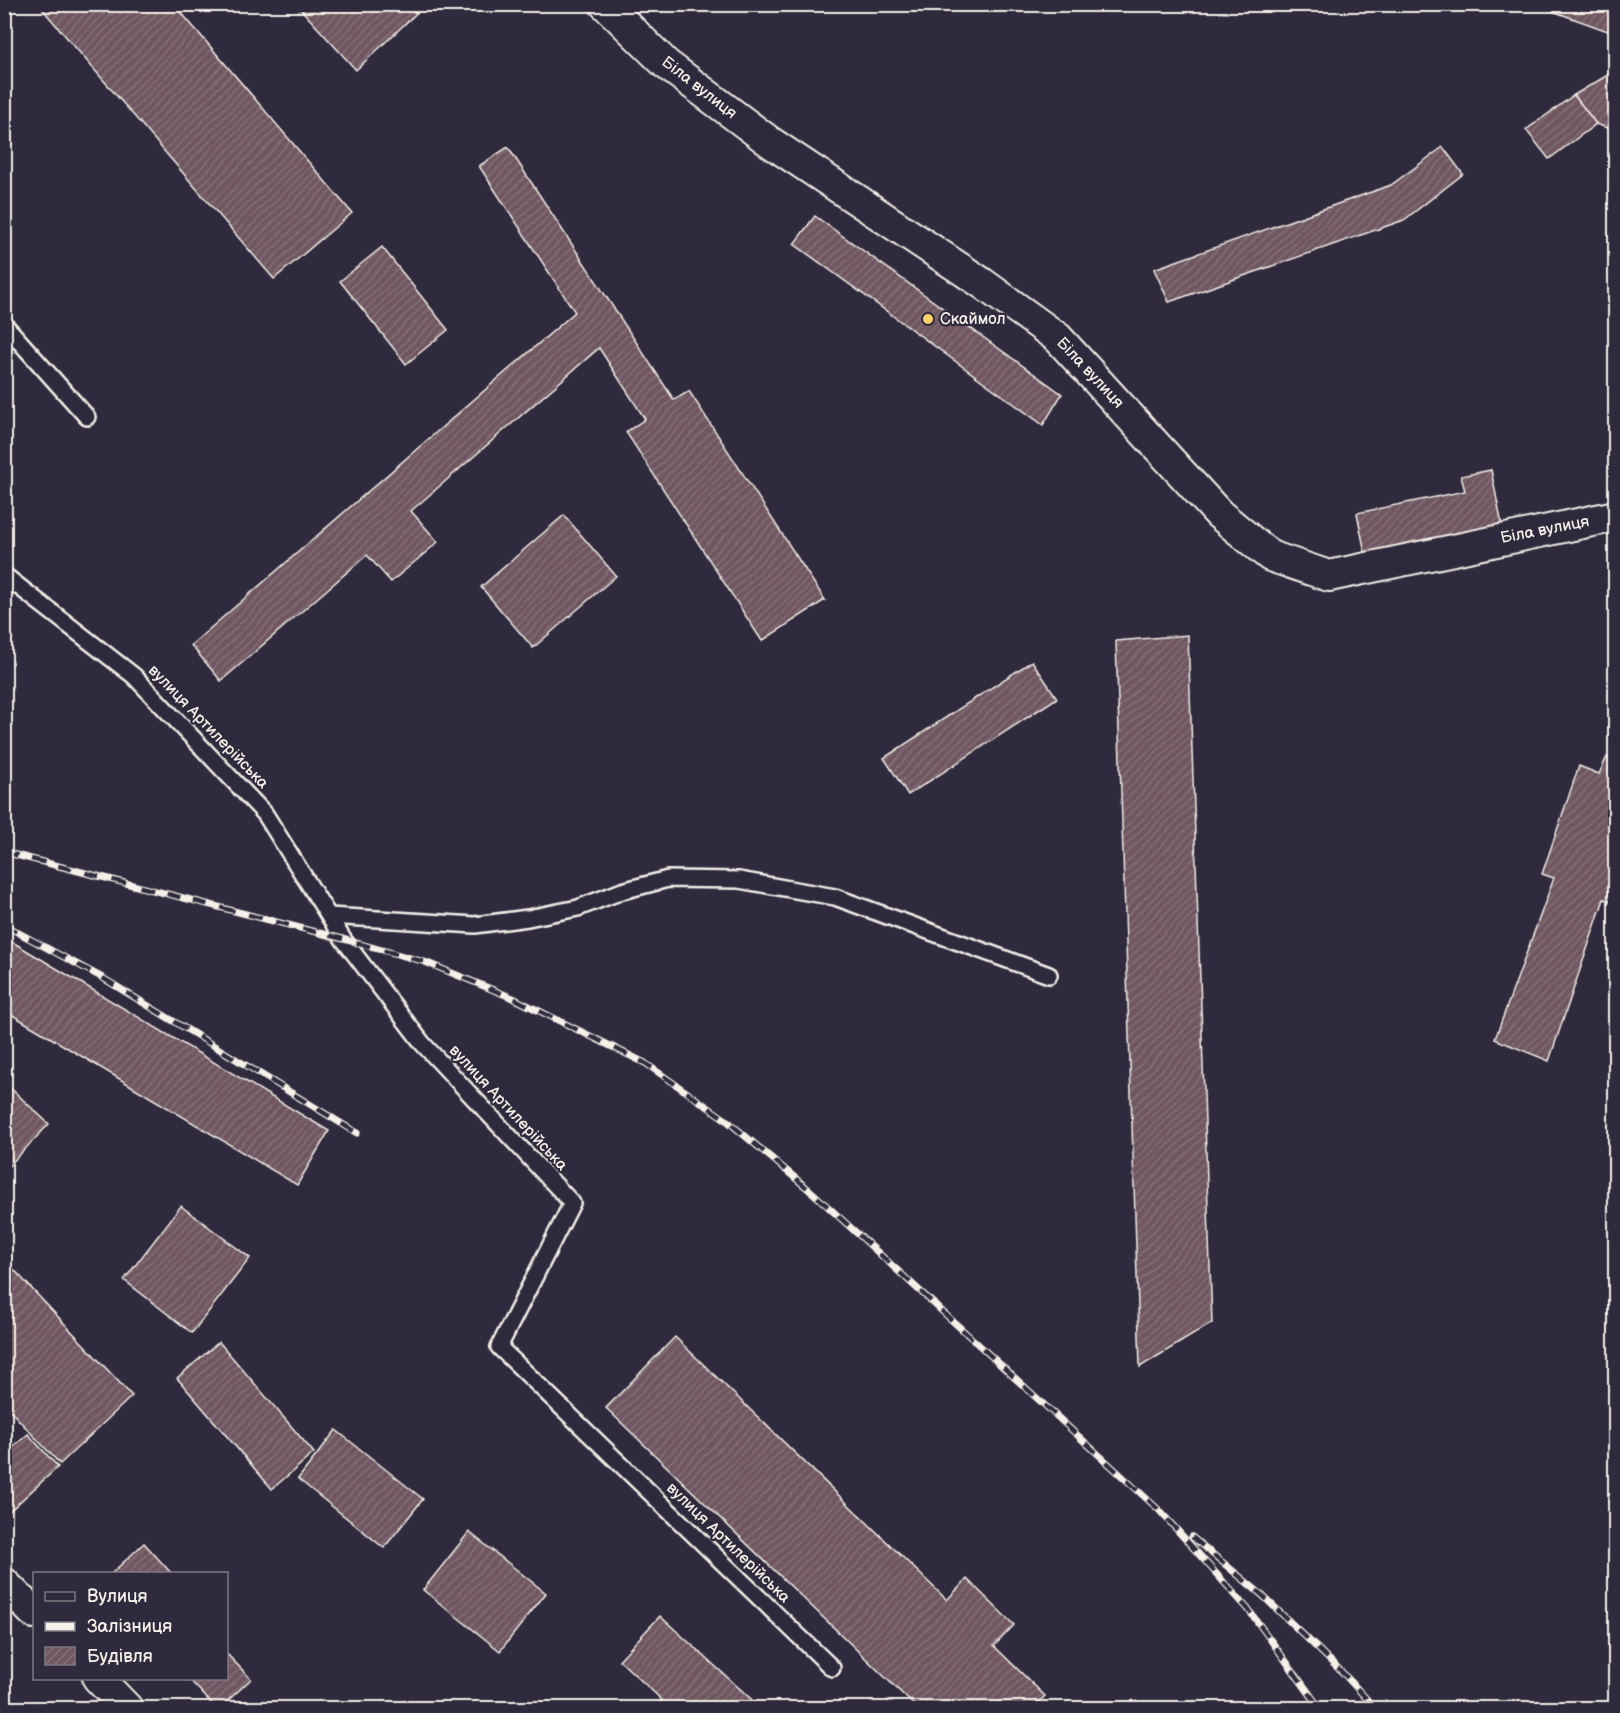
<svg xmlns="http://www.w3.org/2000/svg" width="1620" height="1713" font-family="'Balsamiq Sans',sans-serif">
<style>
.building{fill:url(#building-hatch);stroke:#f4f1e8;stroke-width:1.5}
.lines{fill:none;stroke-linecap:round;stroke-linejoin:round}
.service-casing{stroke:#f4f1e8;stroke-width:20}
.minor-casing{stroke:#f4f1e8;stroke-width:34}
.service{stroke:#2f2a3d;stroke-width:15}
.minor{stroke:#2f2a3d;stroke-width:30}
.rail-casing{stroke:#f4f1e8;stroke-width:7}
.rail{stroke:#2f2a3d;stroke-width:4.5;stroke-dasharray:14;stroke-linecap:butt}
.poi-dot{fill:#ffd166;stroke:#2f2a3d;stroke-width:2}
.labels{text-anchor:middle;dominant-baseline:central;stroke-width:4.5;stroke-linejoin:round;paint-order:stroke}
.street-label{font-size:16px;fill:#f4f1e8;stroke:#2f2a3d}
.poi-label{font-size:16px;fill:#f4f1e8;stroke:#2f2a3d;text-anchor:start}
</style>
<defs>
<pattern id="building-hatch" width="6" height="6" patternUnits="userSpaceOnUse" patternTransform="scale(1.5)"><rect width="6" height="6" fill="#6f5761"/><path d="M-1 1l2-2M0 6l6-6M5 7l2-2" fill="none" stroke="#847078"/></pattern>
</defs>
<rect width="100%" height="100%" fill="#2f2a3d"/>
<filter id="ink" filterUnits="userSpaceOnUse"><feTurbulence type="fractalNoise" baseFrequency=".0167" numOctaves="2"/><feDisplacementMap in="SourceGraphic" scale="12" xChannelSelector="R" yChannelSelector="G"/><feConvolveMatrix kernelMatrix="1 2 1 2 8 2 1 2 1" color-interpolation-filters="sRGB"/></filter>
<g filter="url(#ink)">
<!-- building -->
<g class="building">
<path d="M38,4H174L352,213L274,279Z"/>
<path d="M296,4H426L356,70Z"/>
<path d="M1533,4H1616V34Z"/>
<path d="M1611,73H1616V131L1596,124L1574,95Z"/>
<path d="M1574,95L1596,124L1549,159L1526,130Z"/>
<path d="M508,147L674,400L689,391L825,600L762,641L626,432L645,419L599,348L411,511L438,542L391,582L367,555L221,681L191,645L575,312L479,166Z"/>
<path d="M1443,147L1463,174L1404,220L1169,302L1154,269L1391,185Z"/>
<path d="M815,216L1062,394L1043,425L794,244Z"/>
<path d="M382,247L448,330L406,364L340,281Z"/>
<path d="M1491,470L1502,525L1365,553L1357,513L1465,491L1461,476Z"/>
<path d="M564,515L616,576L533,648L481,587Z"/>
<path d="M1188,635L1212,1323L1140,1367L1116,641Z"/>
<path d="M1032,661L1057,698L908,795L884,758Z"/>
<path d="M1607,757L1616,760V903L1604,899L1549,1061L1495,1039L1554,878L1542,874L1579,766L1599,774Z"/>
<path d="M4,937L329,1131L297,1185L4,1010Z"/>
<path d="M4,1082L49,1124L4,1171Z"/>
<path d="M181,1206L250,1258L192,1333L124,1280Z"/>
<path d="M4,1259L132,1396L60,1464L4,1404Z"/>
<path d="M675,1337L947,1600L967,1579L1014,1625L994,1646L1045,1696L1033,1708H917L606,1408Z"/>
<path d="M219,1342L314,1453L272,1489L177,1378Z"/>
<path d="M336,1430L423,1499L384,1548L298,1479Z"/>
<path d="M28,1434L58,1467L4,1516V1455Z"/>
<path d="M469,1532L546,1593L500,1651L423,1590Z"/>
<path d="M144,1543L172,1574H111Z"/>
<path d="M660,1616L761,1708H654L662,1700L619,1660Z"/>
<path d="M226,1653L251,1679L220,1708H216L188,1678H226Z"/>
</g>
<g class="lines">
<defs>
<g id="service">
<path d="M4,324L87,417"/>
<path d="M4,575L134,676L265,814L343,939L423,1044L572,1203L499,1347L832,1668"/>
<path d="M329,916L475,925L528,918L578,908L622,891L668,879L739,880L835,897L1049,975"/>
</g>
<g id="minor">
<path d="M605,4L666,64L770,142L982,283L1058,338L1219,514L1270,556L1329,576L1616,516"/>
<path d="M4,1583L34,1613"/>
<path d="M98,1678L127,1708"/>
</g>
</defs>
<!-- service casing -->
<use href="#service" class="service-casing"/>
<!-- minor casing -->
<use href="#minor" class="minor-casing"/>
<!-- service -->
<use href="#service" class="service"/>
<!-- minor -->
<use href="#minor" class="minor"/>
<defs>
<g id="rail">
<path d="M4,852L343,939L425,962L513,998L645,1063L725,1119L813,1193L1159,1510L1248,1609L1320,1708"/>
<path d="M4,925L101,977L357,1133"/>
<path d="M1192,1537L1262,1595L1342,1672L1375,1708"/>
</g>
</defs>
<!-- rail casing -->
<use href="#rail" class="rail-casing"/>
<!-- rail -->
<use href="#rail" class="rail"/>
</g>
</g>
<!-- markers -->
<circle class="poi-dot" cx="928" cy="319" r="6"/>
<g class="labels">
<!-- street labels -->
<g class="street-label">
<text transform="translate(699 88) rotate(38)">Біла вулиця</text>
<text transform="translate(1090 373) rotate(47)">Біла вулиця</text>
<text transform="translate(1545 530) rotate(-11)">Біла вулиця</text>
<text transform="translate(208 727) rotate(46)">вулиця Артилерійська</text>
<text transform="translate(508 1108) rotate(47)">вулиця Артилерійська</text>
<text transform="translate(728 1543) rotate(44)">вулиця Артилерійська</text>
</g>
<!-- poi labels -->
<g class="poi-label">
<text x="940" y="319">Скаймол</text>
</g>
</g>
<!-- margin -->
<rect width="1620" height="1713" fill="none" stroke="#2f2a3d" stroke-width="24"/>
<rect x="12" y="12" width="1596" height="1689" fill="none" stroke="#f4f1e8" stroke-width="2" filter="url(#ink)"/>
<!-- legend -->
<rect x="33" y="1572" width="195" height="108" fill="#2f2a3d" stroke="#7e7a81" stroke-width="1.5"/>
<rect x="45" y="1592" width="30" height="9" fill="#2f2a3d" stroke="#7e7a81" stroke-width="1.5"/>
<text x="87" y="1602" font-size="18" fill="#f4f1e8">Вулиця</text>
<rect x="45" y="1622" width="30" height="9" fill="#f4f1e8" stroke="#7e7a81" stroke-width="1.5"/>
<text x="87" y="1632" font-size="18" fill="#f4f1e8">Залізниця</text>
<rect x="45" y="1647" width="30" height="18" fill="url(#building-hatch)" stroke="#7e7a81" stroke-width="1.5"/>
<text x="87" y="1662" font-size="18" fill="#f4f1e8">Будівля</text>
</svg>
